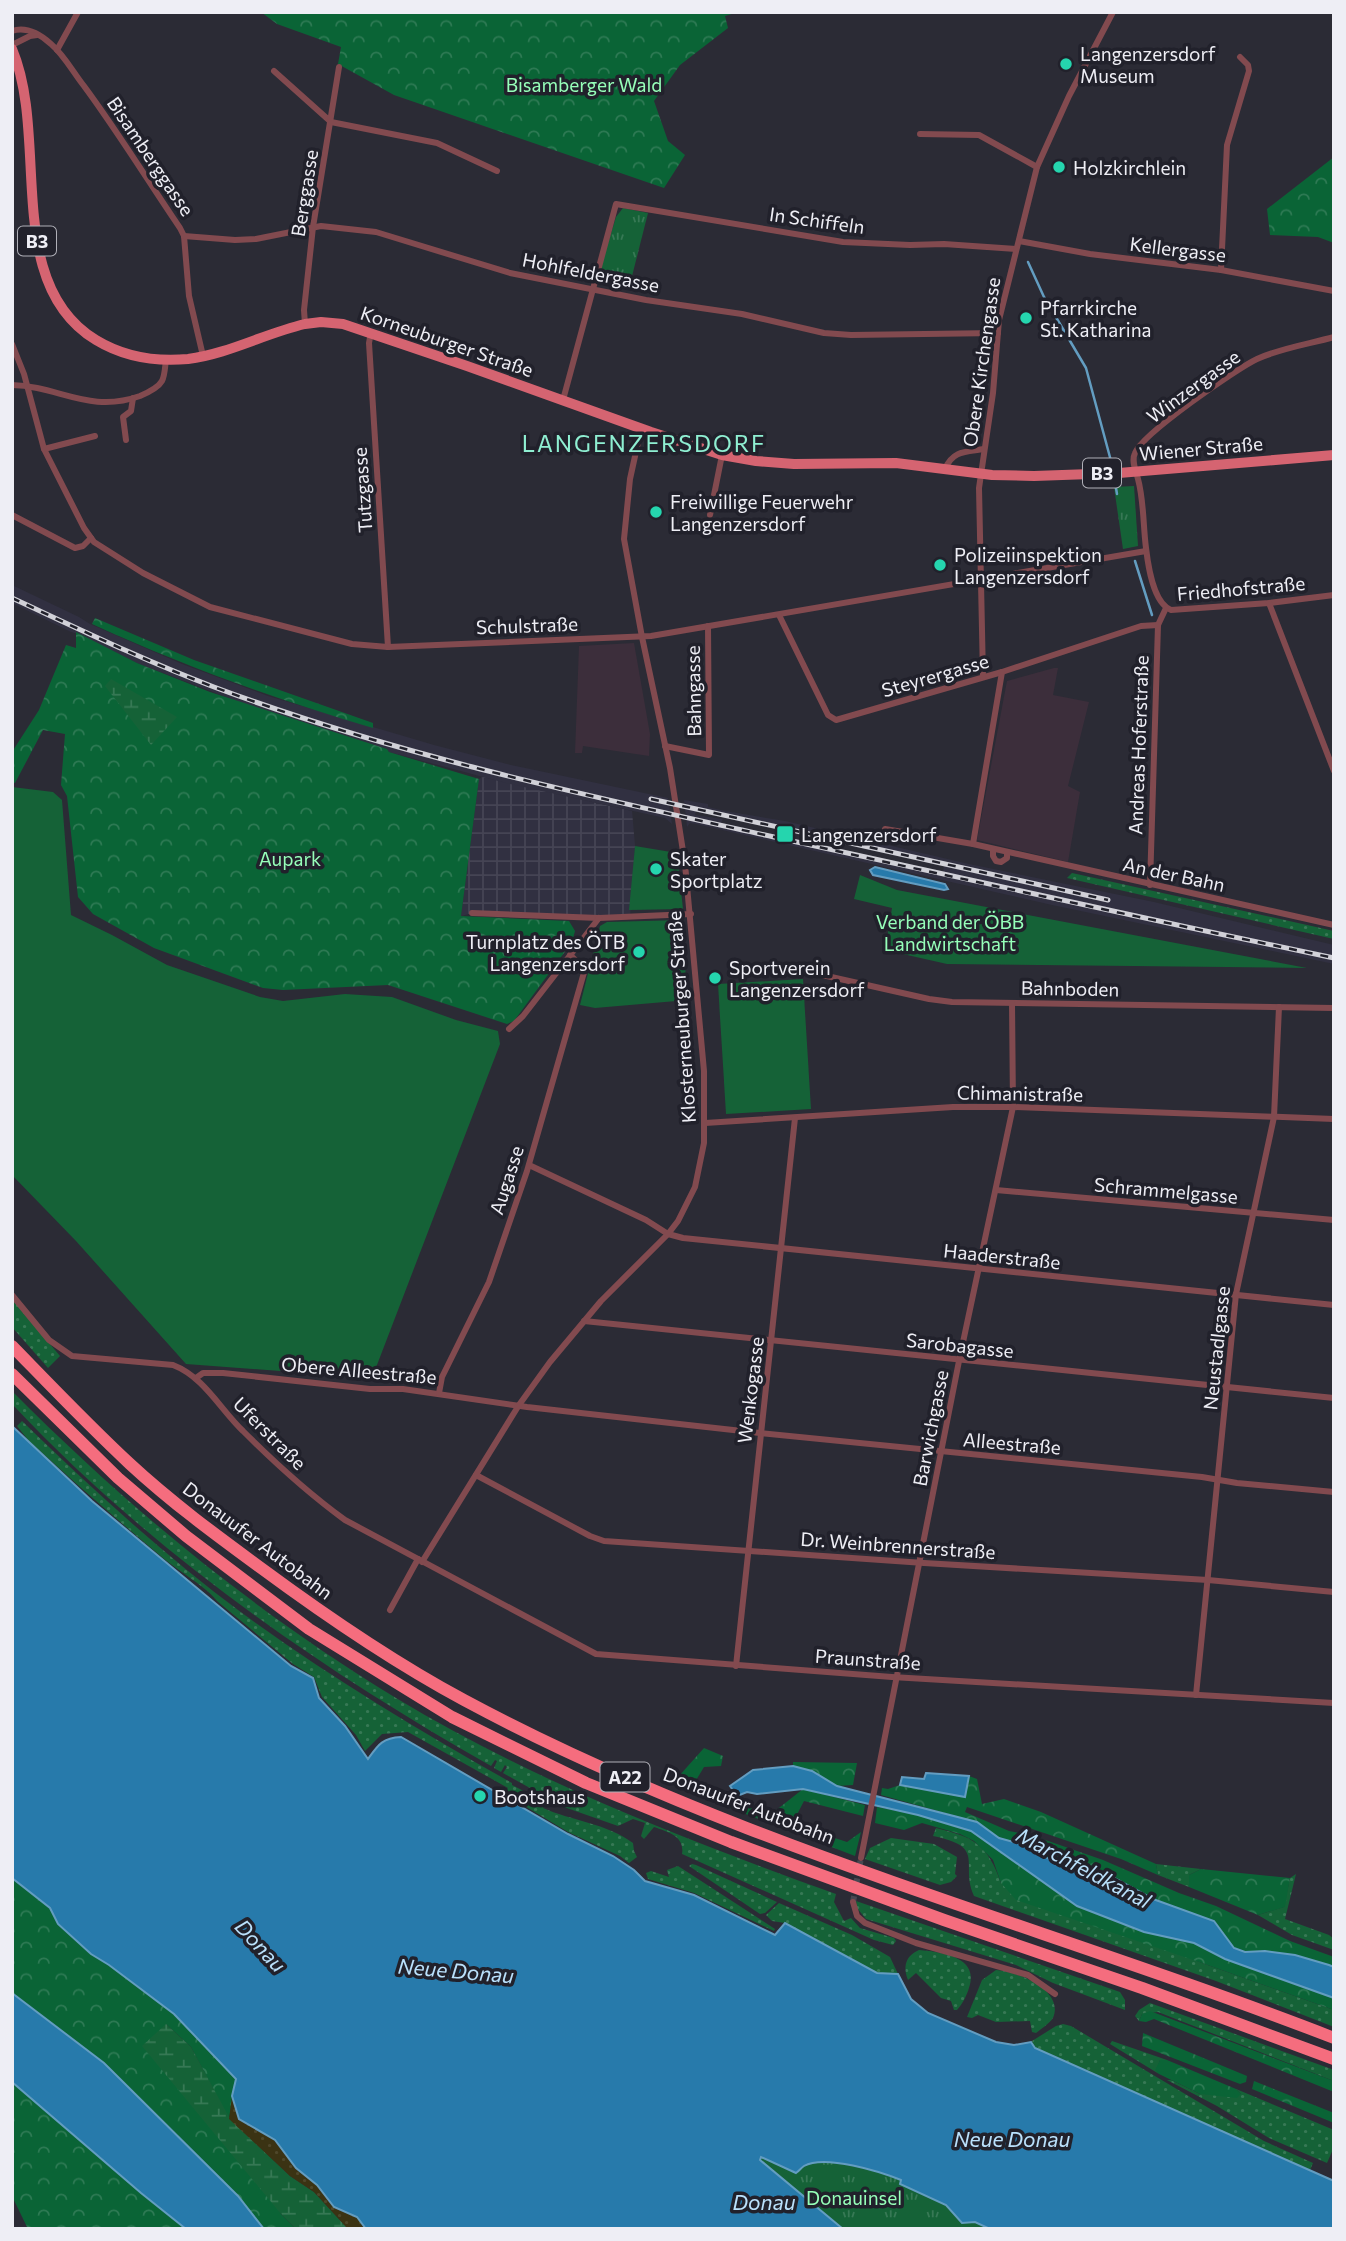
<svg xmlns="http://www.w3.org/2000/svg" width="1346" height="2241" font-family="Commissioner,sans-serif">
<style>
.industrial{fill:url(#industrial-grid)}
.education{fill:#3c2e3b}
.built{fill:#313041;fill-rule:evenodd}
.grass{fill:url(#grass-dots)}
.forest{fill:url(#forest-crowns)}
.wetland{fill:url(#wetland-marsh)}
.sand{fill:url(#sand-dots)}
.park{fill:url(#park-tufts)}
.garden{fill:#156237}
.water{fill:#277aab;stroke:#639dc1;stroke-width:2}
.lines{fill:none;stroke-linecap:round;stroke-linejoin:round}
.stream{stroke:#639dc1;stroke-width:2.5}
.minor-tunnel{stroke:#484852;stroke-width:6;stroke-dasharray:6 3;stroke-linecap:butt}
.minor{stroke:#824a4f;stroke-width:6}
.primary{stroke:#d56471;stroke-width:10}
.motorway{stroke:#f56d7e;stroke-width:12}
.rail-casing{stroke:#d1d1d8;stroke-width:5}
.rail{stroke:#21212b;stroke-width:2.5;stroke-dasharray:8;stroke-linecap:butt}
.poi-dot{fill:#25d5ae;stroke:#21212b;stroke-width:2.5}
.labels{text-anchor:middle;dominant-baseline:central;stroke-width:7;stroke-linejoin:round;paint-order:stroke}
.shield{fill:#21212b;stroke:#b0b0b8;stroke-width:2}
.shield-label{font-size:18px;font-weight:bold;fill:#eeeef5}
.poi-label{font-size:19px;fill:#eeeef5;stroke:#21212b;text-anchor:start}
.park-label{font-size:19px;fill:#96ffb9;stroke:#21212b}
.street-label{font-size:19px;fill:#eeeef5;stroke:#21212b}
.water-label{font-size:21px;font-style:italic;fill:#bae1fc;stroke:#21212b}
.quarter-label{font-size:23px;letter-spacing:2px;fill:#8fefd2;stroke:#21212b}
</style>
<defs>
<pattern id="industrial-grid" width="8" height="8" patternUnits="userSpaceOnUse" patternTransform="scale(1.75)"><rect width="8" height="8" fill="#313041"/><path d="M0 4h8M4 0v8" fill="none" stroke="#454454"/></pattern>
<pattern id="grass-dots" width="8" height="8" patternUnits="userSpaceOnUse" patternTransform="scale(1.75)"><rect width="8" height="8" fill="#156237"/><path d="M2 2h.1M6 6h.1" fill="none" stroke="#377955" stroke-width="1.8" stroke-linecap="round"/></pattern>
<pattern id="forest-crowns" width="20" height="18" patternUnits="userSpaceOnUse" patternTransform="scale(1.75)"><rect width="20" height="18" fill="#0a6436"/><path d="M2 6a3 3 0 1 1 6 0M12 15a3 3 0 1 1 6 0" fill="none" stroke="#2e7a54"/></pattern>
<pattern id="wetland-marsh" width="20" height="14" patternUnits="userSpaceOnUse" patternTransform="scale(1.75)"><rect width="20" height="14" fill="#156237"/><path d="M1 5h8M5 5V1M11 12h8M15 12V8" fill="none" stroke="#377955"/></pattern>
<pattern id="sand-dots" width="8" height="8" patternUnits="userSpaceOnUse" patternTransform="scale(1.75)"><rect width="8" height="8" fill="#3b3313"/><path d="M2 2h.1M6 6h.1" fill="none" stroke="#4e472a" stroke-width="1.8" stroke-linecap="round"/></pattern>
<pattern id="park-tufts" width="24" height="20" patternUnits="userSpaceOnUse" patternTransform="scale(1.75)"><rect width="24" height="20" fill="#156237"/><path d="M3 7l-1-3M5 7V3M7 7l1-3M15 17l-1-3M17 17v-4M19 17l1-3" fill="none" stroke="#377955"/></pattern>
</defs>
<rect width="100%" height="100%" fill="#2b2b35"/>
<!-- industrial -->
<path class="industrial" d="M483,777L632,811L635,846L630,916L472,913L461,916L479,779Z"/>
<!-- education -->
<g class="education">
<path d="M634,643L650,734L649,756L583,746L582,753H575L579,646Z"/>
<path d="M1054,668H1058L1053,695L1089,702L1068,786L1080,792L1068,862L977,840L1007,681Z"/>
</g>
<!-- built -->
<g class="built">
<path d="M12,585L79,617L90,624L182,664L268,696L434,745L511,765L668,798L672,824L665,818L506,783L389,752L387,749L247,705L137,663L90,640L85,636L71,632L12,603Z"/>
<path d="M684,800L708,804V807L725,811L785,821L969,864L1154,902L1334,945V964L1052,905L696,824L690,823L687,827ZM696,811L944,866L943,872L721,823L723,819L695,815Z"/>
</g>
<!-- grass -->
<g class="grass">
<path d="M1072,873L1334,931V939L1067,878Z"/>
<path d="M12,1299L60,1356L48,1368L12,1327Z"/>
<path d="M12,1391C129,1509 255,1612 396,1698C533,1781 686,1840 836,1894L834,1902L844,1921L851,1918L860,1928L894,1938L896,1941L893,1945L874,1940L682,1854C685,1836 668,1832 654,1827L644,1839L641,1836L645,1823L633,1819L618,1826L564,1807L503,1773L507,1767L505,1765L501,1772L494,1768L497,1761L495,1760L491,1766C317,1667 150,1551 12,1404Z"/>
<path d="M22,1421C92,1489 164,1555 242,1613C328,1676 420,1731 512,1783V1785L545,1802L543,1808C572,1821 606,1823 633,1843L634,1851L637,1857L629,1863L620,1856L568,1832L503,1793L508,1788L408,1732L382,1734L365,1751L356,1735L322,1697L314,1677L293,1664L217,1601C209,1589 176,1569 163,1558C117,1520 73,1481 29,1441L17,1426Z"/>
<path d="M936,1828C974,1837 988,1845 1001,1883L1202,1963L1334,2010V2027L1216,1981L974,1896C959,1864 988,1847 933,1836Z"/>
<path d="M891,1838L934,1844L957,1857L955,1874L957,1876L951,1882L940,1885L865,1859L870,1848Z"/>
<path d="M692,1864L696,1865L777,1902L765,1913L760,1914L689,1866Z"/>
<path d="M1156,1864L1201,1869L1189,1875V1887L1158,1875Z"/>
<path d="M678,1866L775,1929L774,1931L694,1893L648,1879L646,1873L651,1871L669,1877L667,1870Z"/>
<path d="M1296,1874L1285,1919L1329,1935L1334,1939V1950L1292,1935L1258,1915L1284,1907L1290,1878Z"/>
<path d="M856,1901L1120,1992L1125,2000V2010L1053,1983L1016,1965L866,1919L857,1908Z"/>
<path d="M779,1903L852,1935L890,1957L898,1974L877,1973L785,1923L772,1921L766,1915Z"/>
<path d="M919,1950C944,1952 982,1958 968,1991C965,1999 962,2004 957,2010H954L951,2001L941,1998L916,1973L908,1980C903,1967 905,1956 919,1950Z"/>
<path d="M996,1970C1016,1971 1065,1990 1053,2018C1049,2024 1041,2029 1036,2033L1032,2032L1030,2021L996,2022L978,2015L972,2018L967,2017L982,1980Z"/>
<path d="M1150,2003L1334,2070V2081L1158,2012L1142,2014L1139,2021L1135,2016L1139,2010Z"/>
<path d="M1063,2024L1071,2026L1264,2141L1313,2163L1310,2170L1034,2048L1032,2041L1056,2026Z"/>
<path d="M1112,2041L1167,2060H1160L1156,2070L1159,2074L1110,2044Z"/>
<path d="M1167,2080H1171L1200,2094H1241L1236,2089L1334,2130V2147L1327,2163L1269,2138L1217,2106Z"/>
</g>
<!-- forest -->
<g class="forest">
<path d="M261,12H735V13L725,16L728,28L680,65L654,101L668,141L685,155L664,188L394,95L338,64L341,47L277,24Z"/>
<path d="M1334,157V243L1318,237L1270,235L1267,209Z"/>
<path d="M95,618L194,660L373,723V728C277,700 184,666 92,624Z"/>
<path d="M76,632L137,663L210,692L387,749L389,752L479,779L461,916L569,921L575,931L572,942L514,1021L507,1024L388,985L283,990L263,988L154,948L93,914L78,897L67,796L61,785L65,734L43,730L15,783L12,782V752L39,710L66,645L76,648Z"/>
<path d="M704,1748L723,1756L721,1766L704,1767L695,1782L705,1790L770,1815L803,1789L865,1805L863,1816L804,1801L792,1824L847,1842L861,1832L855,1856L676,1787L679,1776Z"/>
<path d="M793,1762L857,1763L853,1785L837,1786L812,1771L793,1766Z"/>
<path d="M969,1776L977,1779L982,1804L1004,1799L1041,1812L1156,1864L1158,1875L1121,1859L967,1807L965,1812L1009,1831L1031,1835L1103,1860L1179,1893L1216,1906L1290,1941L1334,1957V1967L1295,1955L1265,1951L1245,1952L1234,1948L1214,1921L1153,1899L1108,1874L1069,1870L1024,1845L999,1838L977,1822L881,1795L882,1788L888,1789L900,1785L965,1796Z"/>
<path d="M877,1807L918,1815L971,1831L1077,1906L1144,1932L1194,1943L1225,1959L1334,1998V2010L1202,1963L1016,1900L1001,1883L993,1860L974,1841L960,1834L922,1823L904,1830L875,1823Z"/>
<path d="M1201,1869L1290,1878L1285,1907L1258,1915L1189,1887V1875Z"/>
<path d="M12,1879L51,1908L58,1924L91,1954L109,1965L174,2014L236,2079L229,2119L191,2047L166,2024L281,2214L296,2229H264L238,2196L104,2063L12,1993Z"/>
<path d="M1150,2011L1334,2081V2092L1154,2019L1146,2022L1139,2021L1142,2014Z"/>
<path d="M1143,2033L1247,2076L1246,2082L1240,2084L1142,2046Z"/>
<path d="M1160,2060H1167L1236,2089L1241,2094L1237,2098L1200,2094L1159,2074L1155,2070Z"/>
<path d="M12,2081L187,2229H28L12,2196Z"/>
<path d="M1254,2081L1334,2113V2123L1252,2089Z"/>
</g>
<!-- wetland -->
<g class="wetland">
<path d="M111,679L177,717L151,745L105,686Z"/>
<path d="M166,2024L191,2047L230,2119L290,2176L314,2192L348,2229H296L281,2214L142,2046Z"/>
</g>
<!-- sand -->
<path class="sand" d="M232,2096L239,2119L275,2140L296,2168L317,2185L334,2207L357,2217L366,2229H348L314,2192L290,2176L229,2119Z"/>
<!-- park -->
<g class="park">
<path d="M623,208L648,213L629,288L599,282L597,279L616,217Z"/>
<path d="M1134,486L1138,546L1123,549L1114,487Z"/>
<path d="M761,2157L796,2173C799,2171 801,2168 804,2166C824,2155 882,2172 902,2180L900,2184L946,2205L962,2223L975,2222L990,2229H843L759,2159Z"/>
</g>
<!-- garden -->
<g class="garden">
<path d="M12,787L53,792L62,800L71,915L112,935L167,965L260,997L283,1001L345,994L392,997L456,1020L498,1031L500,1044L372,1378L186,1364L76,1241L12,1175Z"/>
<path d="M635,846L677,853L683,909L629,910Z"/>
<path d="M860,875L897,890L1307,968L947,964L885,950L892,908L854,899Z"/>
<path d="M681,920L688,1000L595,1008L580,1005L600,926L607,922Z"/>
<path d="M803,979L811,1109L726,1114L718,984Z"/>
</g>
<!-- water -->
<g class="water">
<path d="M875,867L945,884L948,889L944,890L873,875L870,870Z"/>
<path d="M12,1426L92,1501L291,1666L313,1678L319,1698L345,1726L368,1759C378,1745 382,1738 401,1737L568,1834L613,1856L634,1870L645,1881L694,1895L775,1935L785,1923L877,1973L898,1974L911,1999L928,2013L996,2042L1014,2045L1031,2042L1035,2048L1334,2181V2229H990L975,2222L962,2223L946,2205L900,2184L901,2180C881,2172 825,2154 804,2166C801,2168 799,2171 796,2173L761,2157L760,2160L843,2229H366L357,2217L334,2207L317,2185L296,2168L275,2140L239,2119L232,2096L236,2079L174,2014L109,1965L91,1954L58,1924L50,1908L12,1878Z"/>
<path d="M793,1766L812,1771L837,1786L977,1822L999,1838L1024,1845L1069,1870L1107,1874L1153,1899L1214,1921L1234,1948L1245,1952L1265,1951L1295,1955L1329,1965L1334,1967V1998L1225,1959L1194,1943L1144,1932L1077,1906L971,1831L918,1815L803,1789L757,1794L747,1792L737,1796L730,1786L753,1770Z"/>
<path d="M926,1773L969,1776L965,1797L900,1785L902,1777L924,1779Z"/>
<path d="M12,1993L104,2063L238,2196L264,2229H186L141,2193L12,2082Z"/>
</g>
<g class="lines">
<!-- stream -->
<g class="stream">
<path d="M1028,262L1044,297L1086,368L1111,461"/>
<path d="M1116,488L1117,494"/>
<path d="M1135,561L1152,615"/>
</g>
<!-- minor-tunnel -->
<path class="minor-tunnel" d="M853,1902L861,1858"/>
<!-- minor -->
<g class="minor">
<path d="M12,31C27,26 40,34 51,44C64,55 73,72 84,86C118,132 148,181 180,228L184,236L189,296L203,356"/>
<path d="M12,45L30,36L37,35"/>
<path d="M57,50L78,12"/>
<path d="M274,71L331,122L437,143L497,171"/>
<path d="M920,134L979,135L1037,167"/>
<path d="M184,236L235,240L256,239L321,226L376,232L510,273L646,300L742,314L824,333L851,335L998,333"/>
<path d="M1019,241L1090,254L1221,270L1334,291"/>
<path d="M1221,270L1227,145L1249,71L1248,65L1240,57"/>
<path d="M305,324L304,310L313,227L339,67"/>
<path d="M371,332L369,343L388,647"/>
<path d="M1334,337C1309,344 1281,348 1257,359C1236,369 1142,434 1135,453C1131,461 1136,471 1138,479C1144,501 1143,525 1146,548C1148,565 1153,603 1171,610L1269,603L1334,595"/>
<path d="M12,344L24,374L44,449L84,528L94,542L143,573L210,607L352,644L388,647L651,636L1146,551"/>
<path d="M12,385C59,386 89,414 140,396C147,393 158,388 162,381C165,375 165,366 166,360"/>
<path d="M563,400L616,204L843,242L910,245L944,244L1016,249"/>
<path d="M126,440L123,417L131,411L133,398"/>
<path d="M44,449L95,436"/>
<path d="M945,469C953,450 966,452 984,449"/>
<path d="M12,515L75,548L83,546L91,538"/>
<path d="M710,515L722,455"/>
<path d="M1269,603L1334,771"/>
<path d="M779,615L828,715L836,720L1002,672L1141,626L1158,625"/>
<path d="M983,677L979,488L993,393L999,320L1037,167L1069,96L1113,12"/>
<path d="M665,746L709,755L708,626"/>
<path d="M885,829L973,844L1334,925"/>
<path d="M973,844L1002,672"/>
<path d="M993,849V856L996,861L1001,862L1007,858V852"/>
<path d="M1150,885L1158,625L1166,608"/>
<path d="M472,913L599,918L691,914"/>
<path d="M809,972L929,999L952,1002L1334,1008"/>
<path d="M509,1029L523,1016L599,918"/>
<path d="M705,1123L953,1107H1013L1334,1119"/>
<path d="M529,1165L646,1220L668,1234L683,1238L1334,1305"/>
<path d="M996,1190L1334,1220"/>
<path d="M12,1295L49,1340L72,1356L173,1365C204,1377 220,1409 243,1431C275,1463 308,1493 345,1520L596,1654L892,1677L1334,1703"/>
<path d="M584,1321L1334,1398"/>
<path d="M196,1378L203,1373H223L370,1389H403L527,1407L760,1433L1202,1477L1237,1483L1334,1492"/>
<path d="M439,1393L442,1377L489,1282L527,1171L585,969L570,955"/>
<path d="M476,1475L590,1536L604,1541L924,1563L1208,1580L1334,1592"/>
<path d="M422,1562L519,1405L550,1362L601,1301L668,1234L678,1221L695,1187L704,1143V1071L685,864L670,768L642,637L624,539L630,479L641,429"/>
<path d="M390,1610L418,1559"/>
<path d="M736,1666L795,1118"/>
<path d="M1196,1695L1236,1294L1274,1117L1279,1007"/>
<path d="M861,1858L959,1361L1013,1107L1012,1003"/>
<path d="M853,1902L857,1916L865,1923L916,1943L1028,1975L1055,1994"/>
</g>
<!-- primary -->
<path class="primary" d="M12,49C50,138 2,283 96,340C124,357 155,362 188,359C228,354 266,333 305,324L321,322L343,324L467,366L651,432L722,455L756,461L794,464L896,463L992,475L1034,476L1119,473L1334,455"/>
<!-- motorway -->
<g class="motorway">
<path d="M12,1346C51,1386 89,1426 130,1464C171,1502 216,1535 261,1568C326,1616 393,1662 464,1700C737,1847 1046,1926 1334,2038"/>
<path d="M12,1374L118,1478L186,1536L309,1629L452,1717L586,1783L731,1842L944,1920L1142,1988L1334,2059"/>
</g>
<defs>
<g id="rail">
<path d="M12,598C79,629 145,661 214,687C395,755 585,795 774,837C960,879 1147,919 1334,958"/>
<path d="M651,799L1108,900"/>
</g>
</defs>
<!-- rail casing -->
<use href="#rail" class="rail-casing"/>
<!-- rail -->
<use href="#rail" class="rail"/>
</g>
<!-- markers -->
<g class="poi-dot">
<circle cx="1066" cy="64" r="7"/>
<circle cx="1059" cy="167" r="7"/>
<circle cx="1026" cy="318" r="7"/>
<circle cx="656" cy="512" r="7"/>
<circle cx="940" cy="565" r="7"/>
<rect x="776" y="825" width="18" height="18" rx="3.5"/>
<circle cx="656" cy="869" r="7"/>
<circle cx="639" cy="952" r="7"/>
<circle cx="715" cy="978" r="7"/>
<circle cx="480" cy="1796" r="7"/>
</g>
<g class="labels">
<!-- shield labels -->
<g class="shield">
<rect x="18" y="226.5" width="38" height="29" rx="5"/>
<rect x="1083" y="458.5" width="38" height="29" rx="5"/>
<rect x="600.5" y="1762.5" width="49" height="29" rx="5"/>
</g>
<g class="shield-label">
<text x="37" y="241">B3</text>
<text x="1102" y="473">B3</text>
<text x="625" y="1777">A22</text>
</g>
<!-- poi labels -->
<g class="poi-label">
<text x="1080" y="53">Langenzersdorf<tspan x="1080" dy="22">Museum</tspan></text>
<text x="1073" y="167">Holzkirchlein</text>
<text x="1040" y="307">Pfarrkirche<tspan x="1040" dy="22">St. Katharina</tspan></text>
<text x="670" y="501">Freiwillige Feuerwehr<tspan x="670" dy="22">Langenzersdorf</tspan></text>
<text x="954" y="554">Polizeiinspektion<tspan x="954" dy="22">Langenzersdorf</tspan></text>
<text x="801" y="834">Langenzersdorf</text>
<text x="670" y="858">Skater<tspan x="670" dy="22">Sportplatz</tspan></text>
<text x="625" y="941" text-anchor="end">Turnplatz des ÖTB<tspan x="625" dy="22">Langenzersdorf</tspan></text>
<text x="729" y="967">Sportverein<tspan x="729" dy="22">Langenzersdorf</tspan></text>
<text x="494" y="1796">Bootshaus</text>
</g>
<!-- park labels -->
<g class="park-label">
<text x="584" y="84">Bisamberger Wald</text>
<text x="290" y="858">Aupark</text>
<text x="950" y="921">Verband der ÖBB<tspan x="950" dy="22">Landwirtschaft</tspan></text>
<text x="854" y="2197">Donauinsel</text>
</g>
<!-- street labels -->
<g class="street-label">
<text transform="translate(151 156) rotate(56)">Bisamberggasse</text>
<text transform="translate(304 193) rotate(-81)">Berggasse</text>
<text transform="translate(817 220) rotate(8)">In Schiffeln</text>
<text transform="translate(1178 249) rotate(7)">Kellergasse</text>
<text transform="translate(591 272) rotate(11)">Hohlfeldergasse</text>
<text transform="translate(447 341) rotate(19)">Korneuburger Straße</text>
<text transform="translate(981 362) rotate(-82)">Obere Kirchengasse</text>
<text transform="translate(1193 386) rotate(-36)">Winzergasse</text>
<text transform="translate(1201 448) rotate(-5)">Wiener Straße</text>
<text transform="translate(362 490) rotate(-94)">Tutzgasse</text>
<text transform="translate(1241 588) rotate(-5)">Friedhofstraße</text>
<text transform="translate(527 625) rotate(-2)">Schulstraße</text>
<text transform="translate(935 675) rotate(-16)">Steyrergasse</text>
<text transform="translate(693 691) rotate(-91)">Bahngasse</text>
<text transform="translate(1138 745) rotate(-88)">Andreas Hoferstraße</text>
<text transform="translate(1174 874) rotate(12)">An der Bahn</text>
<text transform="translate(1070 988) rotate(1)">Bahnboden</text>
<text transform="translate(681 1017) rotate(-94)">Klosterneuburger Straße</text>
<text transform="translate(1020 1093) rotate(1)">Chimanistraße</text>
<text transform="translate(506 1180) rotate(-72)">Augasse</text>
<text transform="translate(1166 1190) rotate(5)">Schrammelgasse</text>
<text transform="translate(1002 1256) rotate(6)">Haaderstraße</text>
<text transform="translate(960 1345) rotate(6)">Sarobagasse</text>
<text transform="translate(1216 1348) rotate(-84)">Neustadlgasse</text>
<text transform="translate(359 1370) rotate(5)">Obere Alleestraße</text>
<text transform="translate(750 1390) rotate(-83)">Wenkogasse</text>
<text transform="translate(930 1428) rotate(-79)">Barwichgasse</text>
<text transform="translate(270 1433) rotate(45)">Uferstraße</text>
<text transform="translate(1012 1443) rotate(5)">Alleestraße</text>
<text transform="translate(258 1540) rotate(37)">Donauufer Autobahn</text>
<text transform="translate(898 1545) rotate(4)">Dr. Weinbrennerstraße</text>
<text transform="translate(868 1659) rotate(4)">Praunstraße</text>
<text transform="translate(749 1805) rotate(21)">Donauufer Autobahn</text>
</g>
<!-- water labels -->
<g class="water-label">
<text transform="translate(1084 1867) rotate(28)">Marchfeldkanal</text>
<text transform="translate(261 1945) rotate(47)">Donau</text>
<text transform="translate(456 1970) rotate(5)">Neue Donau</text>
<text x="1012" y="2138">Neue Donau</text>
<text x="764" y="2201">Donau</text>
</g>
<!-- quarter labels -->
<g class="quarter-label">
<text x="644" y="443">LANGENZERSDORF</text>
</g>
</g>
<!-- border -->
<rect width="1346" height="2241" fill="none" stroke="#eeeef5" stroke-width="28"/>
</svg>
